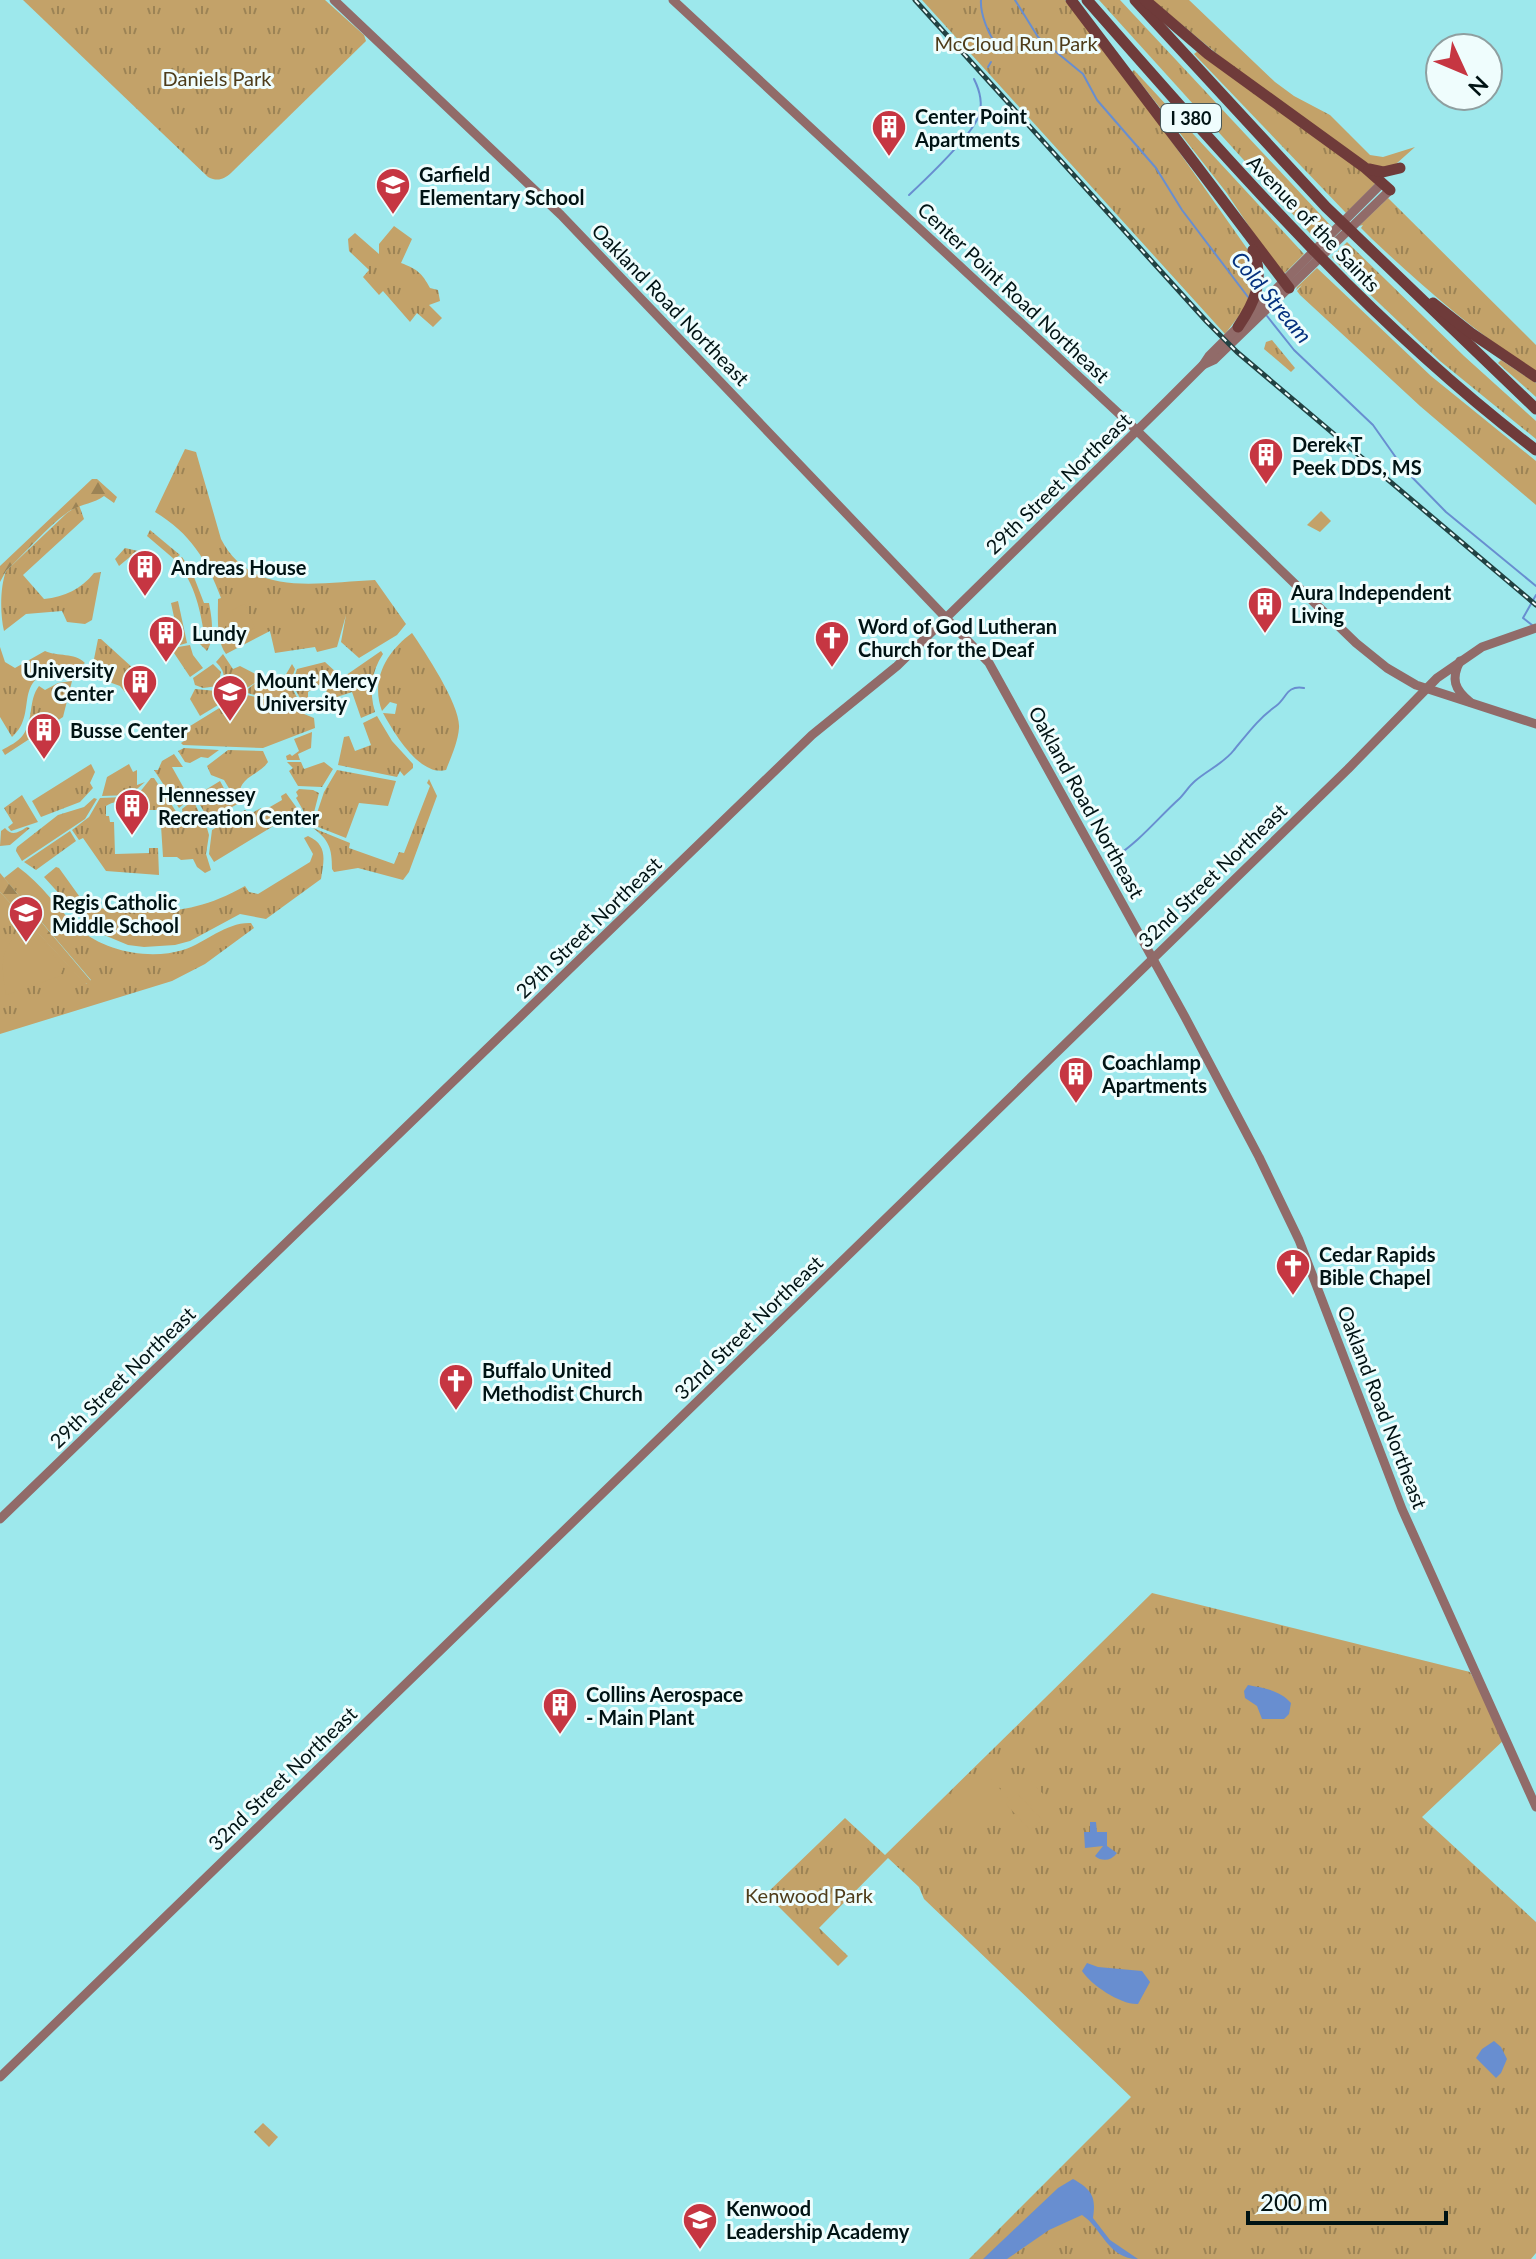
<svg xmlns="http://www.w3.org/2000/svg" width="1536" height="2259" font-family="Lato,sans-serif">
<style>
.grass{fill:url(#grass-tufts)}
.forest{fill:url(#forest-firs)}
.garden{fill:#c3a269}
.water{fill:#688ed0}
.lines{fill:none;stroke-linecap:round;stroke-linejoin:round}
.stream{stroke:#688ed0;stroke-width:2}
.secondary{stroke:#916b69;stroke-width:9}
.motorway{stroke:#6f3b3a;stroke-width:11}
.rail-casing{stroke:#224243;stroke-width:5}
.rail{stroke:#effdfd;stroke-width:2;stroke-dasharray:6;stroke-linecap:butt}
.labels{text-anchor:middle;dominant-baseline:central;stroke-width:6;stroke-linejoin:round;paint-order:stroke}
.shield{fill:#effdfd;stroke:#48595a;stroke-width:2}
.shield-label{font-size:18px;font-weight:bold;fill:#001314}
.park-label{font-size:20px;fill:#4e3c1a;stroke:#effdfd}
.poi-label{font-size:20px;font-weight:bold;fill:#001314;stroke:#effdfd;text-anchor:start}
.street-label{font-size:20px;fill:#001314;stroke:#effdfd}
.water-label{font-size:22px;font-style:italic;fill:#05327f;stroke:#effdfd}
</style>
<defs>
<pattern id="grass-tufts" width="24" height="20" patternUnits="userSpaceOnUse" patternTransform="scale(2)"><rect width="24" height="20" fill="#c3a269"/><path d="M3 7l-1-3M5 7V3M7 7l1-3M15 17l-1-3M17 17v-4M19 17l1-3" fill="none" stroke="#9c8355"/></pattern>
<pattern id="forest-firs" width="22" height="20" patternUnits="userSpaceOnUse" patternTransform="scale(2)"><rect width="22" height="20" fill="#c3a269"/><path d="M5 1l3.5 6h-7zM16 11l3.5 6h-7z" fill="#9c8355"/></pattern>
</defs>
<rect width="100%" height="100%" fill="#9de8ec"/>
<!-- grass -->
<g class="grass">
<path d="M23,0H325L364,35L366,41L231,173C224,179 218,182 208,177Z"/>
<path d="M922,0H1065L1149,109L1248,250L1255,278L1245,308L1225,334Z"/>
<path d="M1099,0H1120L1332,227L1317,241Z"/>
<path d="M1152,0H1189L1275,82L1294,96L1330,115L1370,155L1383,157L1415,147L1396,164L1383,169L1367,164L1228,63Z"/>
<path d="M1198,51L1369,175L1375,183L1374,185L1346,213L1194,54Z"/>
<path d="M1134,70L1304,254L1285,273L1279,271L1226,192L1132,72Z"/>
<path d="M1388,198L1536,345V372C1476,333 1424,288 1372,239L1361,228L1363,225L1359,226Z"/>
<path d="M394,226L412,239L401,263C417,269 422,273 430,288L438,290L440,301L429,305L442,318L433,327L417,313L410,322L383,291L379,295L363,277L369,270L349,251L348,239L355,233L379,254V244Z"/>
<path d="M1347,242L1464,356L1536,421V439L1440,361L1341,267L1332,257Z"/>
<path d="M1317,268L1431,376L1536,461V505L1420,406L1300,295L1297,291L1302,285L1296,290L1297,287Z"/>
<path d="M1272,340L1295,368L1291,372L1264,349L1266,342Z"/>
<path d="M1501,360L1536,383V397L1498,363Z"/>
<path d="M185,449L196,452L221,539C252,599 319,582 375,580L406,624L397,635L359,658L341,642L346,615L337,647L317,652L315,647L275,653L270,631L226,654C216,641 218,615 218,599L221,598C207,560 190,533 155,512Z"/>
<path d="M79,505L84,519L23,575L44,599C65,597 81,589 94,573L101,572L92,620L85,624L67,622L62,611L26,614L4,631C0,614 0,587 6,571L67,513Z"/>
<path d="M1321,511L1331,521L1320,532L1307,525Z"/>
<path d="M150,530L180,555L174,559L147,536Z"/>
<path d="M125,548L138,551L161,570L155,575L145,564L131,556L119,566L115,559Z"/>
<path d="M182,557L192,572L204,603H209C212,618 215,639 207,651L200,644L205,640C201,612 195,583 176,561Z"/>
<path d="M178,601L187,643L180,645L171,603Z"/>
<path d="M174,627L178,647L190,645L193,655L203,668L190,677L166,641L163,642L158,634Z"/>
<path d="M412,633C425,652 461,706 459,728C458,742 451,757 446,770C420,777 394,733 383,713L395,714L397,704L390,702L382,711C370,680 387,651 412,633Z"/>
<path d="M98,639H101L145,679L125,692L120,686L109,682L94,659Z"/>
<path d="M0,647L5,662L15,668L45,651C58,657 74,652 85,663L81,666C2,671 43,710 12,737L0,717Z"/>
<path d="M381,651L383,654C371,672 369,691 375,712L361,718L352,692L328,700L326,689Z"/>
<path d="M223,654L233,669L240,666L263,678L242,691L220,689C226,678 225,671 216,662Z"/>
<path d="M325,662L337,673L308,692V701L313,714L308,712L292,684L297,669Z"/>
<path d="M213,664L221,672L218,686L203,688L195,685L193,678Z"/>
<path d="M292,664L295,669L290,684L303,709L244,692L258,681L276,683L285,676Z"/>
<path d="M72,681L63,717L5,755L2,750C9,746 18,742 23,735C34,720 28,700 39,686L45,690L58,683Z"/>
<path d="M195,689L238,693L200,716L190,699Z"/>
<path d="M242,694L269,700L314,718L315,728L263,748L183,745L181,743L187,739L182,731Z"/>
<path d="M377,716L392,741L413,764V768L404,776L400,771L397,777L338,765L344,737L349,736L355,751L371,745L363,723Z"/>
<path d="M312,732L311,748L298,754L300,760H287L286,756L290,754L292,756L299,751L294,739Z"/>
<path d="M184,748L219,750L208,758L201,757L190,763L185,762L178,751Z"/>
<path d="M228,750L263,751L268,762C258,777 234,777 241,802L209,820L197,800L203,795L202,792L220,781L226,792L230,790L224,780L211,775L207,766Z"/>
<path d="M174,754L183,767H172L190,799L179,808L154,770H158L162,761Z"/>
<path d="M287,762H301L304,769L324,762L333,769L322,787L298,786L289,771L293,768Z"/>
<path d="M91,764L95,772L90,783L93,788L80,802L41,817L32,801Z"/>
<path d="M129,764L133,772L137,770V785L145,782L130,795L102,796L107,777Z"/>
<path d="M337,770L396,781L388,806L359,803L346,838L313,825L324,792Z"/>
<path d="M151,778H154L179,816L201,823L207,828L209,835L206,854L211,870L205,873L197,867L193,859L181,860L177,857H163L160,810H148L147,802L131,803Z"/>
<path d="M429,779L437,796L409,872L403,880L358,868L334,872L332,869C332,848 329,840 313,828L350,843L349,848L394,864L399,852L404,853L430,786L427,783Z"/>
<path d="M299,789L313,790L319,793L311,824L296,798L298,796L296,792Z"/>
<path d="M286,793L307,822L303,824L294,821L290,816L214,862L209,854L212,830L245,810L250,814L261,808L263,811L282,800L281,796Z"/>
<path d="M22,795L38,822L11,831L8,827L13,823L4,808Z"/>
<path d="M125,797L127,799C120,802 113,801 106,806V816H109L110,822H114L115,854L149,853V848H158L159,875L106,871L83,838L79,840L72,830L89,817L100,798Z"/>
<path d="M94,798L97,799L85,819L22,861L16,851L17,847L58,815L84,807Z"/>
<path d="M191,802L195,804L203,821L183,815L182,809Z"/>
<path d="M27,827L30,828L10,845L0,846L1,831L5,828C12,837 19,832 27,827Z"/>
<path d="M70,831L76,841L36,870L24,862Z"/>
<path d="M308,836C328,845 324,860 321,879L266,919L240,914L190,941L175,945L144,947L128,945L92,930L44,877L56,867L59,868L87,907C149,912 187,919 245,886L249,892L258,894L310,862L313,854L304,838Z"/>
<path d="M18,867C42,884 57,908 78,928C105,952 150,960 183,950C207,942 226,922 251,923L254,928L205,964L172,981L0,1034V892L86,984L91,980L4,878Z"/>
<path d="M1152,1593L1470,1672L1505,1739L1422,1817L1536,1922V2253L1531,2259H969L1131,2097L924,1899L919,1887L888,1858L819,1928L848,1956L838,1966L766,1894L845,1818L885,1855Z"/>
<path d="M263,2123L278,2137L269,2147L254,2132Z"/>
</g>
<!-- forest -->
<g class="forest">
<path d="M92,479H97L117,497L114,503L104,496C93,504 80,504 68,512C46,528 26,552 6,571L0,582V566Z"/>
<path d="M0,873L91,981L89,983L85,984L0,892Z"/>
</g>
<!-- garden -->
<g class="garden">
<path d="M245,604L255,628L231,638L224,621L234,616L232,610Z"/>
<path d="M31,923L63,969L60,976L6,995C0,958 0,945 31,923Z"/>
<path d="M984,1771L1008,1798L975,1828L950,1802Z"/>
<path d="M1031,1781L1055,1807L1043,1818L1019,1792Z"/>
<path d="M1017,1793L1042,1820L1030,1830L1006,1804Z"/>
</g>
<!-- water -->
<g class="water">
<path d="M1248,1685C1263,1688 1280,1690 1291,1703L1289,1714L1284,1719H1262L1257,1706L1245,1698L1244,1691Z"/>
<path d="M1090,1822H1096L1097,1832H1107V1846L1117,1853C1111,1861 1102,1862 1095,1856L1103,1846L1085,1848L1084,1832H1090Z"/>
<path d="M1087,1963L1098,1967L1142,1971L1150,1982L1138,2004C1121,2005 1091,1985 1082,1971Z"/>
<path d="M1494,2041L1501,2047L1507,2059L1501,2073L1496,2078L1476,2058L1482,2049Z"/>
<path d="M1073,2179C1093,2190 1096,2198 1093,2218L1110,2240L1138,2259C1108,2259 1102,2228 1082,2215L1049,2230L1007,2259H983L1058,2188Z"/>
</g>
<g class="lines">
<!-- stream -->
<g class="stream">
<path d="M981,0C980,13 988,35 998,46L997,53"/>
<path d="M1015,0L1038,37L1083,74L1097,100L1156,168L1182,210L1248,297"/>
<path d="M988,67L991,62"/>
<path d="M909,195C926,179 973,135 979,115C983,103 979,89 974,79"/>
<path d="M1267,316L1294,350L1373,425L1404,469L1446,512L1536,586"/>
<path d="M1532,625L1523,618L1536,595"/>
<path d="M1115,857C1139,842 1159,817 1179,799C1185,793 1189,786 1195,781C1208,770 1224,763 1234,750C1248,733 1259,718 1276,706C1287,698 1286,685 1304,688"/>
</g>
<!-- secondary -->
<g class="secondary">
<path d="M334,0L561,215L989,663L1185,1017L1259,1157L1299,1240L1402,1509L1536,1807"/>
<path d="M673,0L1129,423L1356,643L1387,668L1416,685L1536,724"/>
<path d="M1203,365L1214,360L1390,190"/>
<path d="M1460,661C1451,679 1454,689 1470,702"/>
<path d="M0,1519L812,735L897,666L1166,402L1203,365L1209,356L1382,183"/>
<path d="M0,2077L803,1299L1348,769L1437,678L1482,647L1536,628"/>
</g>
<!-- motorway -->
<g class="motorway">
<path d="M1071,0L1289,288"/>
<path d="M1087,0C1227,159 1366,321 1536,450"/>
<path d="M1135,0L1326,207L1536,409"/>
<path d="M1145,0L1208,54L1364,167L1390,190"/>
<path d="M1369,169L1383,172L1400,168"/>
<path d="M1433,303L1471,333L1536,377"/>
<path d="M1238,327C1255,302 1265,280 1253,250"/>
</g>
<defs>
<path id="rail" d="M915,0L1207,322L1237,352L1536,605"/>
</defs>
<!-- rail casing -->
<use href="#rail" class="rail-casing"/>
<!-- rail -->
<use href="#rail" class="rail"/>
</g>
<!-- icons -->
<defs>
<symbol id="building-pin" viewBox="-11 -11 22 30"><path d="M0 17L-7.5 6A9.5 9.5 0 1 1 7.5 6Z" fill="#c63642" stroke="#effdfd"/><path d="M-4-6H4V6H1V3H-1V6H-4ZM-2.5-4.3h1.7v1.8h-1.7ZM.8-4.3h1.7v1.8H.8ZM-2.5-1h1.7V.8h-1.7ZM.8-1h1.7V.8H.8Z" fill="#fff"/></symbol>
<symbol id="school-pin" viewBox="-11 -11 22 30"><path d="M0 17L-7.5 6A9.5 9.5 0 1 1 7.5 6Z" fill="#c63642" stroke="#effdfd"/><path d="M0-5L7-2L0 1L-7-2ZM-4 1L0 2.5L4 1V4Q0 6-4 4Z" fill="#fff"/></symbol>
<symbol id="church-pin" viewBox="-11 -11 22 30"><path d="M0 17L-7.5 6A9.5 9.5 0 1 1 7.5 6Z" fill="#c63642" stroke="#effdfd"/><path d="M-1.2-6h2.4v3.5h3.3v2.4h-3.3V6h-2.4V-.1h-3.3v-2.4h3.3Z" fill="#fff"/></symbol>
<symbol id="university-pin" viewBox="-11 -11 22 30"><path d="M0 17L-7.5 6A9.5 9.5 0 1 1 7.5 6Z" fill="#c63642" stroke="#effdfd"/><path d="M0-5L7-2L0 1L-7-2ZM-4 1L0 2.5L4 1V4Q0 6-4 4Z" fill="#fff"/></symbol>
</defs>
<g fill-rule="evenodd">
<use href="#building-pin" x="869" y="107" width="40" height="54"/>
<use href="#school-pin" x="373" y="165" width="40" height="54"/>
<use href="#building-pin" x="1246" y="435" width="40" height="54"/>
<use href="#building-pin" x="125" y="547" width="40" height="54"/>
<use href="#building-pin" x="1245" y="584" width="40" height="54"/>
<use href="#building-pin" x="146" y="613" width="40" height="54"/>
<use href="#church-pin" x="812" y="618" width="40" height="54"/>
<use href="#building-pin" x="120" y="662" width="40" height="54"/>
<use href="#university-pin" x="210" y="672" width="40" height="54"/>
<use href="#building-pin" x="24" y="710" width="40" height="54"/>
<use href="#building-pin" x="112" y="786" width="40" height="54"/>
<use href="#school-pin" x="6" y="893" width="40" height="54"/>
<use href="#building-pin" x="1056" y="1054" width="40" height="54"/>
<use href="#church-pin" x="1273" y="1246" width="40" height="54"/>
<use href="#church-pin" x="436" y="1361" width="40" height="54"/>
<use href="#building-pin" x="540" y="1685" width="40" height="54"/>
<use href="#school-pin" x="680" y="2200" width="40" height="54"/>
</g>
<g class="labels">
<!-- shield labels -->
<rect class="shield" x="1161" y="104" width="60" height="28" rx="6"/>
<g class="shield-label">
<text x="1191" y="118">I 380</text>
</g>
<!-- park labels -->
<g class="park-label">
<text x="1016" y="43">McCloud Run Park</text>
<text x="217" y="78">Daniels Park</text>
<text x="809" y="1895">Kenwood Park</text>
</g>
<!-- poi labels -->
<g class="poi-label">
<text x="915" y="116">Center Point<tspan x="915" dy="23">Apartments</tspan></text>
<text x="419" y="174">Garfield<tspan x="419" dy="23">Elementary School</tspan></text>
<text x="1292" y="444">Derek T<tspan x="1292" dy="23">Peek DDS, MS</tspan></text>
<text x="171" y="567">Andreas House</text>
<text x="1291" y="592">Aura Independent<tspan x="1291" dy="23">Living</tspan></text>
<text x="858" y="626">Word of God Lutheran<tspan x="858" dy="23">Church for the Deaf</tspan></text>
<text x="192" y="633">Lundy</text>
<text x="114" y="670" text-anchor="end">University<tspan x="114" dy="23">Center</tspan></text>
<text x="256" y="680">Mount Mercy<tspan x="256" dy="23">University</tspan></text>
<text x="70" y="730">Busse Center</text>
<text x="158" y="794">Hennessey<tspan x="158" dy="23">Recreation Center</tspan></text>
<text x="52" y="902">Regis Catholic<tspan x="52" dy="23">Middle School</tspan></text>
<text x="1102" y="1062">Coachlamp<tspan x="1102" dy="23">Apartments</tspan></text>
<text x="1319" y="1254">Cedar Rapids<tspan x="1319" dy="23">Bible Chapel</tspan></text>
<text x="482" y="1370">Buffalo United<tspan x="482" dy="23">Methodist Church</tspan></text>
<text x="586" y="1694">Collins Aerospace<tspan x="586" dy="23">- Main Plant</tspan></text>
<text x="726" y="2208">Kenwood<tspan x="726" dy="23">Leadership Academy</tspan></text>
</g>
<!-- street labels -->
<g class="street-label">
<text transform="translate(1314 223) rotate(46)">Avenue of the Saints</text>
<text transform="translate(1014 292) rotate(43)">Center Point Road Northeast</text>
<text transform="translate(671 304) rotate(46)">Oakland Road Northeast</text>
<text transform="translate(1058 483) rotate(-44)">29th Street Northeast</text>
<text transform="translate(1087 802) rotate(61)">Oakland Road Northeast</text>
<text transform="translate(1212 875) rotate(-44)">32nd Street Northeast</text>
<text transform="translate(588 927) rotate(-44)">29th Street Northeast</text>
<text transform="translate(748 1327) rotate(-44)">32nd Street Northeast</text>
<text transform="translate(122 1377) rotate(-44)">29th Street Northeast</text>
<text transform="translate(1383 1407) rotate(69)">Oakland Road Northeast</text>
<text transform="translate(282 1778) rotate(-44)">32nd Street Northeast</text>
</g>
<!-- water labels -->
<g class="water-label">
<text transform="translate(1272 297) rotate(50)">Cold Stream</text>
</g>
</g>
<!-- north arrow -->
<g transform="translate(1464 72) rotate(134)"><circle r="38" fill="#effdfd" stroke="#8f9fa0" stroke-width="2"/>
<path d="M0-6L14 30L0 20L-14 30Z" fill="#c63642"/>
<text y="-12" font-size="22" font-weight="bold" text-anchor="middle" fill="#001314">N</text>
</g>
<!-- scale -->
<path d="M1248 2211v12h198v-12" fill="none" stroke="#001314" stroke-width="4"/>
<text x="1260" y="2211" font-size="24" fill="#001314" stroke="#effdfd" stroke-width="6" paint-order="stroke">200 m</text>
</svg>
